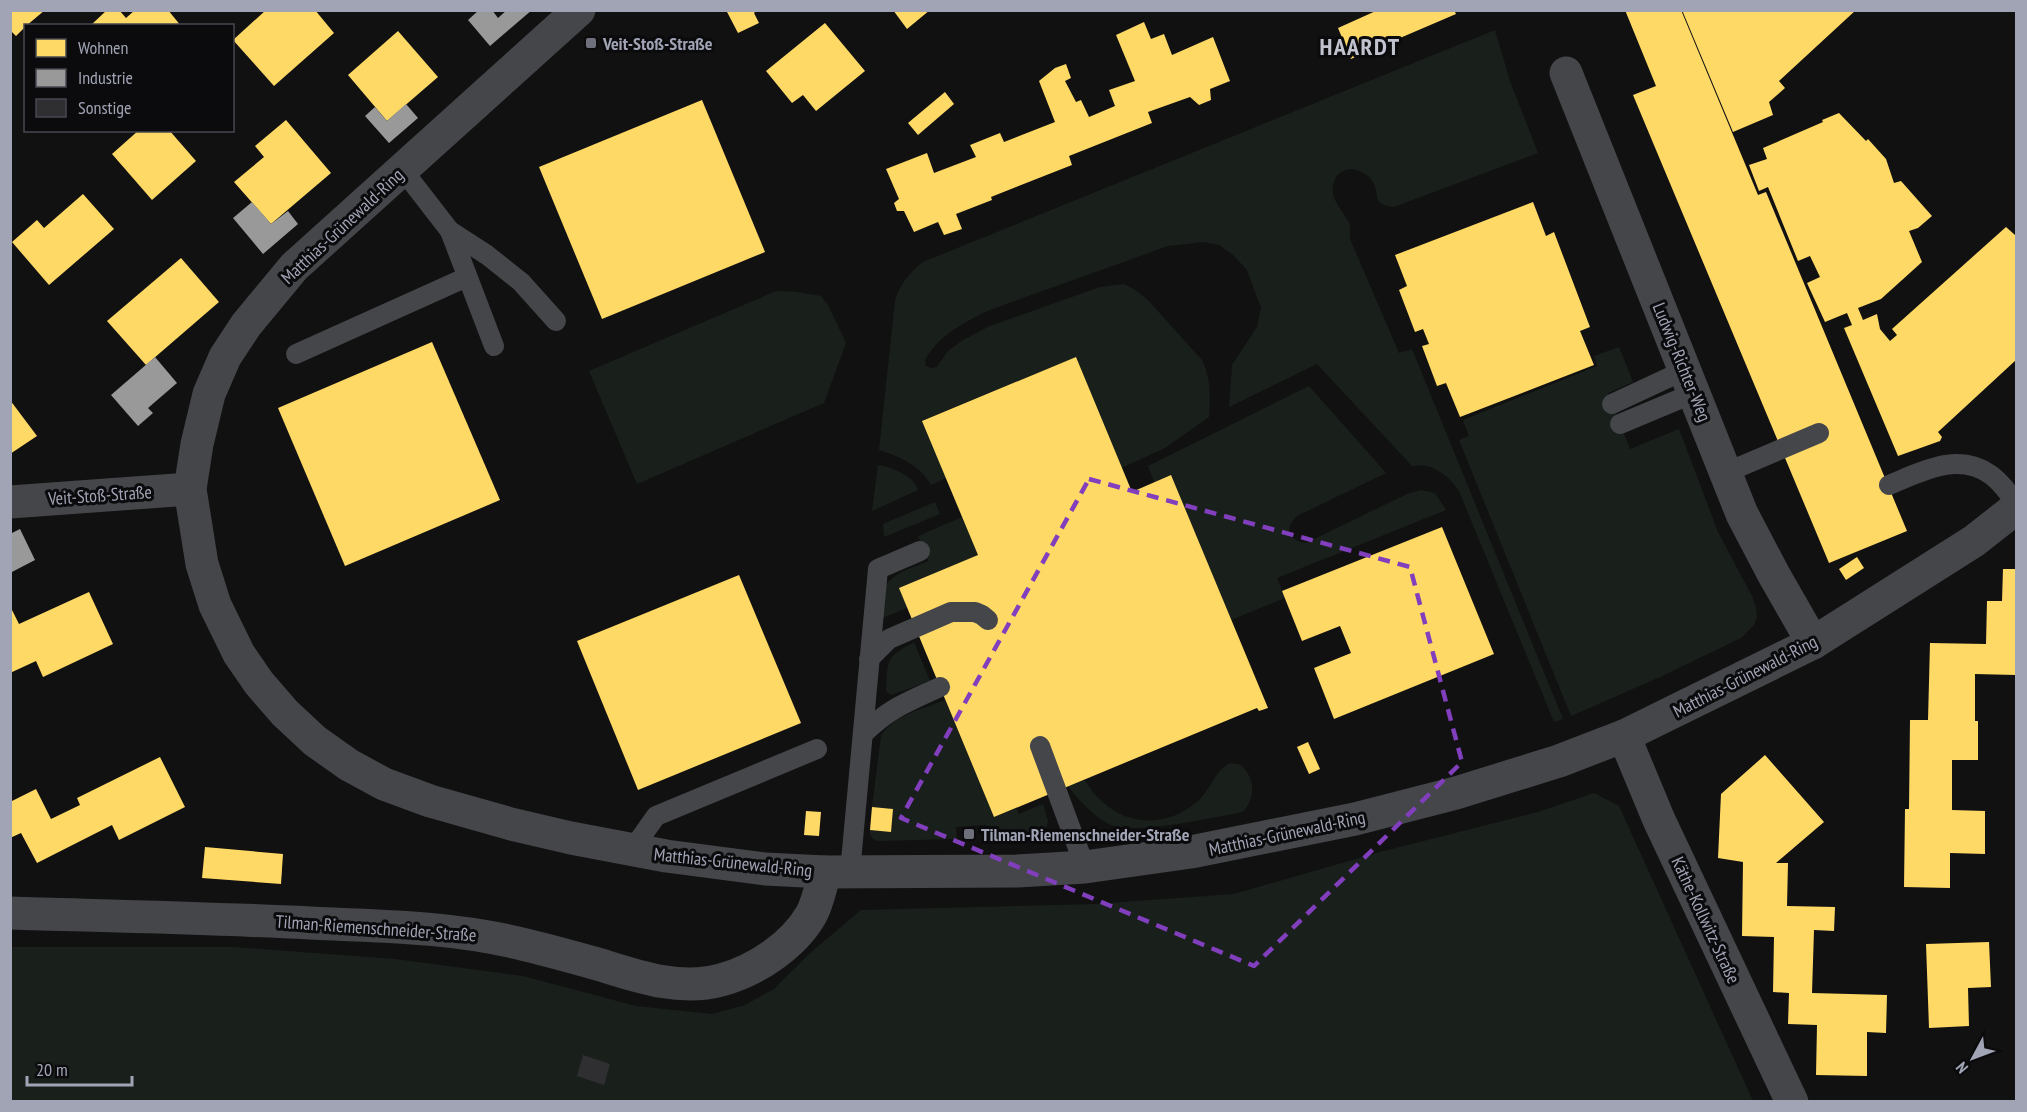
<svg xmlns="http://www.w3.org/2000/svg" width="2027" height="1112" font-family="'PT Sans Narrow',sans-serif">
<style>
.green{fill:#19201b}
.homes{fill:#ffd966}
.industry{fill:#999}
.building{fill:#2f2f31}
.lines{fill:none;stroke-linecap:round;stroke-linejoin:round}
.service{stroke:#45464a;stroke-width:20}
.minor{stroke:#45464a;stroke-width:33}
.marked{fill:none;stroke:#813ebd;stroke-width:4.5;stroke-dasharray:12 8;stroke-linejoin:round}
.poi-dot{fill:#6e717b;stroke:#0b0b0d;stroke-width:2}
.labels{text-anchor:middle;dominant-baseline:central;stroke-width:6;stroke-linejoin:round;paint-order:stroke}
.poi-label{font-size:18px;font-weight:bold;fill:#a0a4b4;stroke:#0b0b0d;text-anchor:start}
.street-label{font-size:18px;fill:#a0a4b4;stroke:#0b0b0d}
.district-label{font-size:24px;font-weight:bold;letter-spacing:1.5px;fill:#c1c4cf;stroke:#0b0b0d}
</style>
<rect width="100%" height="100%" fill="#111"/>
<!-- green -->
<g class="green">
<path d="M1495,30L1510,81L1538,153L1394,207C1370,203 1381,197 1373,182C1370,175 1357,168 1350,169C1343,170 1338,173 1335,179C1327,197 1340,206 1348,221C1351,226 1350,232 1350,239L1399,353L1412,349L1563,719L1554,722L1459,491C1448,475 1432,462 1412,466L1317,364L1229,407L1232,365L1257,327L1261,308L1247,270L1233,255L1219,245L1204,242L1168,246L987,311C962,324 939,335 925,360L926,366L932,368L937,367L948,351L963,340L990,326L1100,287L1124,284L1134,289L1148,300L1202,360C1211,378 1210,397 1209,417L1165,448L1121,468L1076,357L923,420L946,478L931,485C921,466 899,456 879,450L895,301C900,284 909,273 923,262Z"/>
<path d="M776,291L797,292L821,296L828,305L846,343L824,403L637,484L589,371Z"/>
<path d="M1619,347L1633,382L1608,393L1630,449L1679,429L1718,532L1752,596L1756,608L1757,617L1754,625L1741,638L1660,677L1571,716L1459,440L1469,436L1463,420L1597,366L1594,356Z"/>
<path d="M1309,386L1386,473L1297,516C1284,529 1288,540 1306,543L1407,494L1421,490L1435,493L1446,510L1277,578L1285,598L1084,680L948,590L883,618L881,616C882,607 881,595 885,587C892,573 915,567 928,561L918,536L962,517L979,555L1154,482L1148,466Z"/>
<path d="M878,465C893,468 912,474 918,490L872,511Z"/>
<path d="M935,502L940,514L884,537L883,524Z"/>
<path d="M914,642L930,681L891,695L887,692L886,689C888,658 887,657 914,642Z"/>
<path d="M945,700L994,817L1016,808L1019,814L1043,804L1048,821L1045,832L1040,835L988,838L986,825L956,827L957,839L878,841L873,839L870,834V830L891,831L892,809L872,807L881,736C893,715 924,709 945,700Z"/>
<path d="M1230,763L1241,765C1255,778 1256,797 1243,812C1213,817 1134,836 1109,824C1093,815 1079,801 1068,786L1085,780C1110,824 1162,835 1200,799C1211,788 1215,771 1230,763Z"/>
<path d="M1594,793L1619,806L1753,1101L11,1102V947H234L395,959L523,976L636,1006L712,1014L745,1005L774,989L810,953L861,910L1095,904L1234,894L1380,852L1538,812Z"/>
</g>
<!-- homes -->
<g class="homes">
<path d="M10,10H45L26,26L16,36L10,30Z"/>
<path d="M107,10H119L126,18L135,10H168L181,26H90Z"/>
<path d="M266,10H315L334,33L274,86L233,40Z"/>
<path d="M726,10H757L754,13L759,23L738,33Z"/>
<path d="M893,10H930L907,29Z"/>
<path d="M1378,10H1454L1456,14L1351,59L1338,28Z"/>
<path d="M1625,10H1681L1758,195L1766,192L1907,531L1829,563L1633,95L1656,86Z"/>
<path d="M1682,10H1856L1779,81L1785,88L1769,102L1773,115L1733,132Z"/>
<path d="M1144,22L1151,39L1164,34L1172,55L1213,37L1230,81L1210,89L1211,100L1199,105L1190,97L1148,112L1152,123L1069,156L1072,165L991,197L992,200L956,214L962,229L944,235L938,222L914,232L904,211H897L894,203L899,199L886,169L927,153L934,173L976,157L970,145L1000,133L1004,142L1055,122L1039,81L1055,68L1066,64L1071,78L1065,81L1076,102L1081,100L1089,117L1115,106L1109,90L1135,81L1116,35Z"/>
<path d="M825,23L865,71L816,111L803,95L792,103L766,71Z"/>
<path d="M398,31L438,77L387,121L348,75Z"/>
<path d="M945,92L954,104L918,135L908,123Z"/>
<path d="M702,100L765,252L602,319L539,167Z"/>
<path d="M1839,113L1866,141L1868,139L1886,159L1894,183L1901,181L1932,216L1918,228L1909,231L1922,262L1881,299L1858,308L1863,320L1877,314L1880,329L1890,341L1897,335L1892,329L2006,227L2015,235H2016V360L1938,432L1942,437L1940,441L1898,456L1844,328L1852,325L1847,313L1825,322L1807,283L1820,277L1810,256L1798,261L1768,187L1759,191L1749,165L1767,159L1763,148L1823,122L1822,120Z"/>
<path d="M286,120L331,173L271,224L234,182L264,157L255,146Z"/>
<path d="M139,130H169L196,161L152,200L112,154Z"/>
<path d="M83,194L114,229L49,285L12,242L37,220L44,228Z"/>
<path d="M1533,202L1546,236L1554,232L1590,327L1580,331L1594,365L1460,417L1446,383L1437,386L1422,346L1429,344L1423,329L1415,332L1399,290L1407,286L1395,255Z"/>
<path d="M181,258L219,302L146,365L107,321Z"/>
<path d="M432,342L500,500L345,566L278,408Z"/>
<path d="M1076,357L1132,492L1171,475L1268,708L1259,711L1257,708L994,817L899,588L978,555L922,421Z"/>
<path d="M10,400L37,436L10,454Z"/>
<path d="M1442,527L1494,654L1334,719L1314,668L1351,653L1340,626L1302,641L1282,591Z"/>
<path d="M1857,557L1864,568L1846,580L1839,569Z"/>
<path d="M2003,569H2016V675L1975,674V721H1978V760H1952V810L1985,811V854L1950,853V888L1904,887L1905,809H1909L1910,720H1928L1930,643L1986,644L1987,601H2002Z"/>
<path d="M739,575L801,723L638,790L577,641Z"/>
<path d="M89,592L113,644L43,677L36,661L10,673V606L19,624Z"/>
<path d="M1308,742L1320,769L1309,774L1297,747Z"/>
<path d="M1765,755L1824,822L1776,863H1788L1787,906L1835,907L1834,931L1814,930L1812,993L1887,995L1886,1033L1867,1032V1076L1816,1075L1817,1025L1788,1024L1789,993L1773,992L1774,937L1742,936L1743,862L1718,858L1721,794Z"/>
<path d="M160,757L185,807L119,840L112,825L37,863L21,833L10,838V802L36,789L51,819L80,805L77,798Z"/>
<path d="M872,807L893,809L891,832L870,830Z"/>
<path d="M806,811L821,812L819,836L804,835Z"/>
<path d="M205,847L283,854L281,884L202,878Z"/>
<path d="M1989,942L1991,987L1968,988L1969,1026L1929,1028L1926,944Z"/>
</g>
<!-- industry -->
<g class="industry">
<path d="M479,10H492L498,18L507,10H532L490,46L468,20Z"/>
<path d="M406,104L418,118L389,143L365,116L375,107L387,121Z"/>
<path d="M252,202L271,224L288,211L298,224L263,254L233,218Z"/>
<path d="M155,357L177,383L148,408L153,413L138,426L111,395Z"/>
<path d="M20,529L35,560L10,573V534Z"/>
</g>
<!-- building -->
<path class="building" d="M583,1055L610,1064L604,1085L577,1076Z"/>
<g class="lines">
<!-- service -->
<g class="service">
<path d="M402,169L450,231L494,346"/>
<path d="M450,231L487,255L521,282L556,321"/>
<path d="M296,354L467,277"/>
<path d="M1612,404L1685,370"/>
<path d="M1620,424L1694,393"/>
<path d="M1725,473L1819,433"/>
<path d="M1889,485C1921,472 1958,451 1991,475C2001,482 2008,493 2016,502"/>
<path d="M869,659L889,639L951,612H975L982,615L988,620"/>
<path d="M863,734C889,708 908,702 940,687"/>
<path d="M1040,746L1085,867"/>
<path d="M632,850L656,816L817,749"/>
<path d="M850,872L878,569L920,551"/>
</g>
<!-- minor -->
<g class="minor">
<path d="M579,10L294,267L246,325L225,357L209,394L197,444L190,489L202,564L215,605L239,654L259,683L285,713L315,741L349,765L384,784L430,801L511,824L571,838L666,856L765,869L825,872L1017,871L1085,867L1191,852L1355,819L1456,793L1559,761L1624,736L1813,643L1974,541L2016,508"/>
<path d="M1566,73L1742,514L1774,575L1813,643"/>
<path d="M10,502L190,489"/>
<path d="M1624,736L1659,820L1792,1102"/>
<path d="M10,913C110,916 210,918 310,923C382,926 456,927 526,945C551,951 576,958 601,965C639,977 680,991 721,980C755,971 793,946 811,915C818,903 821,885 825,872"/>
</g>
</g>
<!-- marked area -->
<path class="marked" d="M1089,479L1410,567L1462,762L1254,966L901,818Z"/>
<!-- markers -->
<g class="poi-dot">
<rect x="585" y="37" width="12" height="12" rx="3"/>
<rect x="963" y="828" width="12" height="12" rx="3"/>
</g>
<g class="labels">
<!-- poi labels -->
<g class="poi-label">
<text x="603" y="43">Veit-Stoß-Straße</text>
<text x="981" y="834">Tilman-Riemenschneider-Straße</text>
</g>
<!-- street labels -->
<g class="street-label">
<text transform="translate(342 226) rotate(-43)">Matthias-Grünewald-Ring</text>
<text transform="translate(1682 362) rotate(68)">Ludwig-Richter-Weg</text>
<text transform="translate(100 495) rotate(-4)">Veit-Stoß-Straße</text>
<text transform="translate(1745 676) rotate(-27)">Matthias-Grünewald-Ring</text>
<text transform="translate(1287 833) rotate(-12)">Matthias-Grünewald-Ring</text>
<text transform="translate(733 862) rotate(6)">Matthias-Grünewald-Ring</text>
<text transform="translate(1706 920) rotate(65)">Käthe-Kollwitz-Straße</text>
<text transform="translate(376 928) rotate(4)">Tilman-Riemenschneider-Straße</text>
</g>
<!-- district labels -->
<g class="district-label">
<text x="1360" y="46">HAARDT</text>
</g>
</g>
<!-- border -->
<rect width="2027" height="1112" fill="none" stroke="#a0a4b4" stroke-width="24"/>
<!-- legend -->
<rect x="24" y="24" width="210" height="108" fill="#0b0b0d" stroke="#474850" stroke-width="1.5"/>
<rect x="36" y="39" width="30" height="18" fill="#ffd966" stroke="#474850" stroke-width="1.5"/>
<text x="78" y="54" font-size="18" fill="#a0a4b4">Wohnen</text>
<rect x="36" y="69" width="30" height="18" fill="#999999" stroke="#474850" stroke-width="1.5"/>
<text x="78" y="84" font-size="18" fill="#a0a4b4">Industrie</text>
<rect x="36" y="99" width="30" height="18" fill="#2f2f31" stroke="#474850" stroke-width="1.5"/>
<text x="78" y="114" font-size="18" fill="#a0a4b4">Sonstige</text>
<!-- north arrow -->
<g transform="translate(1973 1058) rotate(229)" stroke="#0b0b0d" stroke-width="4.5" paint-order="stroke">
<path d="M0-4.5L10 22L0 15L-10 22Z" fill="#a0a4b4"/>
<text y="-9" font-size="16" font-weight="bold" text-anchor="middle" fill="#a0a4b4">N</text>
</g>
<!-- scale -->
<path d="M27 1076v9h105v-9" fill="none" stroke="#a0a4b4" stroke-width="3"/>
<text x="36" y="1076" font-size="18" fill="#a0a4b4" stroke="#0b0b0d" stroke-width="4.5" paint-order="stroke">20 m</text>
</svg>
